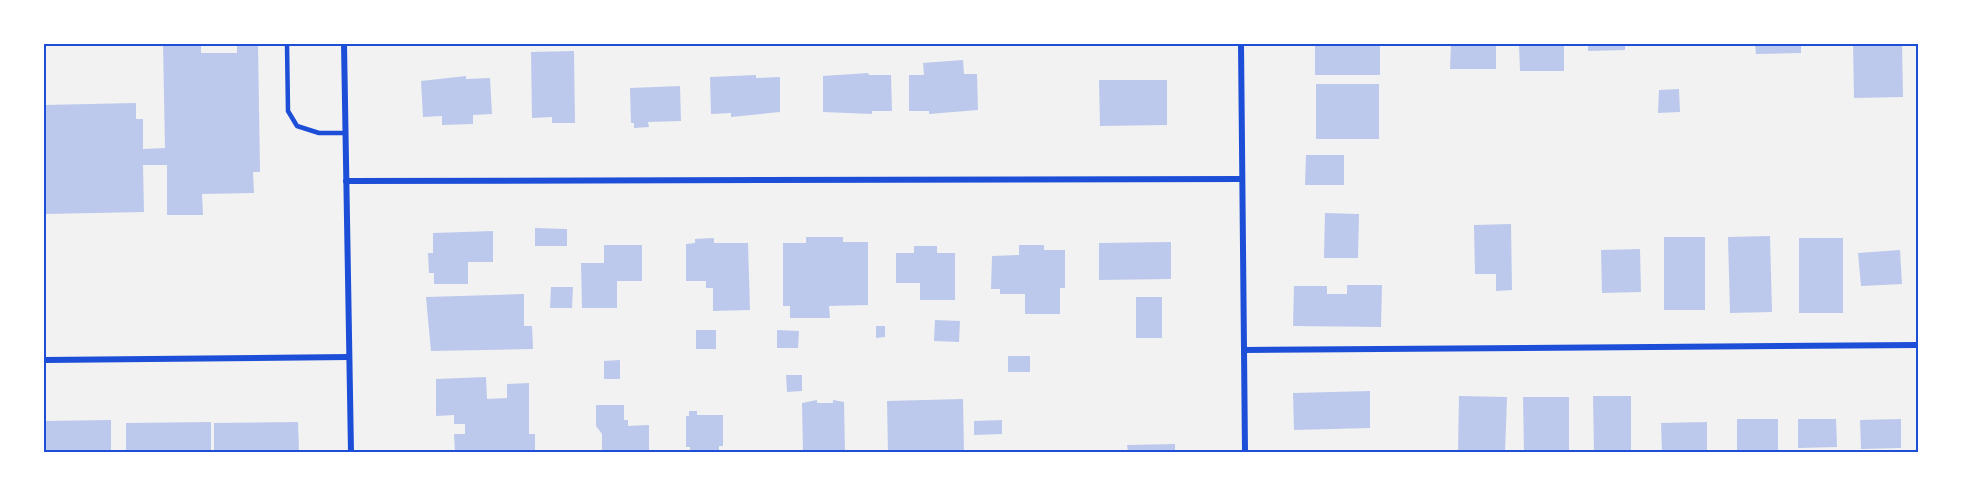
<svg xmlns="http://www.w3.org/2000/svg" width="1962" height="496" font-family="Jost,sans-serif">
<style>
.building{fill:#bdc9ec}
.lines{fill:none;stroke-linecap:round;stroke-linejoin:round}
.service{stroke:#1d4ed8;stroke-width:4.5}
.minor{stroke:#1d4ed8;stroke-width:6}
.neatline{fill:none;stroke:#1d4ed8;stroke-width:2}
</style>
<rect width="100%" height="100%" fill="#f2f2f2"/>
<!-- building -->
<g class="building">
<path d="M163,44H201V53H237V44H258L260,172H253L254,193L202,194L203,215H167V165H143L144,212L44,214V105L136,103V119H143V149L165,148Z"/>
<rect x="1315" y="44" width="65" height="31"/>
<path d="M1451,44H1496V69H1450Z"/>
<path d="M1519,44H1564V71H1520Z"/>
<path d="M1588,44H1625V50L1588,51Z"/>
<path d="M1755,44H1801V53L1756,54Z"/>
<path d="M1853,44H1902L1903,97L1854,98Z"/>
<path d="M574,51L575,123H552V117L532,118L531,52Z"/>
<path d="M963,60L964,74H977L978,110L929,114V111H909V75H924L923,63Z"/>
<path d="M868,73L869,75H891L892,111H872V114L823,112V76Z"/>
<path d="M756,75V78L780,77V112L731,117V113L711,114L710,77Z"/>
<path d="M466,76V79L490,78L492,114L473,115V124L442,125V116L423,117L421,81Z"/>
<path d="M1099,80H1167V125L1100,126Z"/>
<rect x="1316" y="84" width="63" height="55"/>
<path d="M680,86L681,121L648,122L649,127L634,128V123H631L630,88Z"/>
<path d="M1679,89L1680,112L1658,113L1659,90Z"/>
<path d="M1306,155H1344V185H1305Z"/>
<path d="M1325,213L1359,214L1358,258H1324Z"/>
<path d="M1511,224L1512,290L1496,291V274H1475L1474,225Z"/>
<path d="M535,228L567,229V246H535Z"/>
<path d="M493,231V262H468V284H434V273H429L428,253H433V233Z"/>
<path d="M1770,236L1772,312L1730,313L1728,237Z"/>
<path d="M806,237H843V242H868V305L829,306L830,318H790V306H783V243H806Z"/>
<rect x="1664" y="237" width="41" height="73"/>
<path d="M714,238V243H748L750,310L713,311V288H706V281H686V244L695,243V239Z"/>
<rect x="1799" y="238" width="44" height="75"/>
<path d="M1171,242V279L1099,280V243Z"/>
<path d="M604,245H642V281H617V308H582L581,263H604Z"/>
<path d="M1019,245H1044V250H1065V288H1060V314H1025V294H1000V289H991L992,256L1019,255Z"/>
<path d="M914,246H937V253H955V300H920V283H896V253H914Z"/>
<path d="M1640,249L1641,292L1602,293L1601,250Z"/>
<path d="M1900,250L1902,284L1861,286L1858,253Z"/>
<path d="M1347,285H1382L1381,327L1293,326L1294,286H1327V294H1347Z"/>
<path d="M551,287H573L572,308H550Z"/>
<path d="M524,294V326H532L533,349L431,351L426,297Z"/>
<rect x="1136" y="297" width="26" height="41"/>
<path d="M935,320L960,321L959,342L934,341Z"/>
<path d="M876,326H885V337L876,338Z"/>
<rect x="696" y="330" width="20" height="19"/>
<path d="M777,330L799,331L798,348H777Z"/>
<rect x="1008" y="356" width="22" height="16"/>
<path d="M620,360V379H604V361Z"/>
<path d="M786,375H802V391L787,392Z"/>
<path d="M486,377L487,399L507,398V384L529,383V434H535V452H455L454,434H465V424H454V415L436,416V379Z"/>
<path d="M1370,391V428L1294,430L1293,393Z"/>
<path d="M1459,396L1507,397L1505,452H1458Z"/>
<path d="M1593,396H1631V452H1594Z"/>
<path d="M1523,397H1569V452H1524Z"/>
<path d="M963,399L964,452H888L887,401Z"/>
<path d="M817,400V403H833V400L844,402L845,452H803L802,403Z"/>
<path d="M596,405H624V420H628V426L649,425V452H602V434L596,426Z"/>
<path d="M689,411H697V415H723V446H719V452H690V447H686V416H689Z"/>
<rect x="1737" y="419" width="41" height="33"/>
<path d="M1798,419H1836L1837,447L1798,448Z"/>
<path d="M1901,419V448L1861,449L1860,420Z"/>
<path d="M111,420V452H44V421Z"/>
<path d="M1002,420V434L974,435V421Z"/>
<path d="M211,422V452H126V423Z"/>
<path d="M298,422L299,452H214V423Z"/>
<path d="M1707,422V452H1662L1661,423Z"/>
<path d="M1175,444V452H1128L1127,445Z"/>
</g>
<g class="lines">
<!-- service -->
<path class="service" d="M287,44L288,111L297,126L319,133H346"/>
<!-- minor -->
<g class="minor">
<path d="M344,44L351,452"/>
<path d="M1241,44L1245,452"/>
<path d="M346,181L1242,179"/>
<path d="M1244,350L1918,345"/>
<path d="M44,360L349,357"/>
</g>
</g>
<!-- border -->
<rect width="1962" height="496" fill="none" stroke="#ffffff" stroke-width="90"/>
<rect x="45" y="45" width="1872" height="406" class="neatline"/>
</svg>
